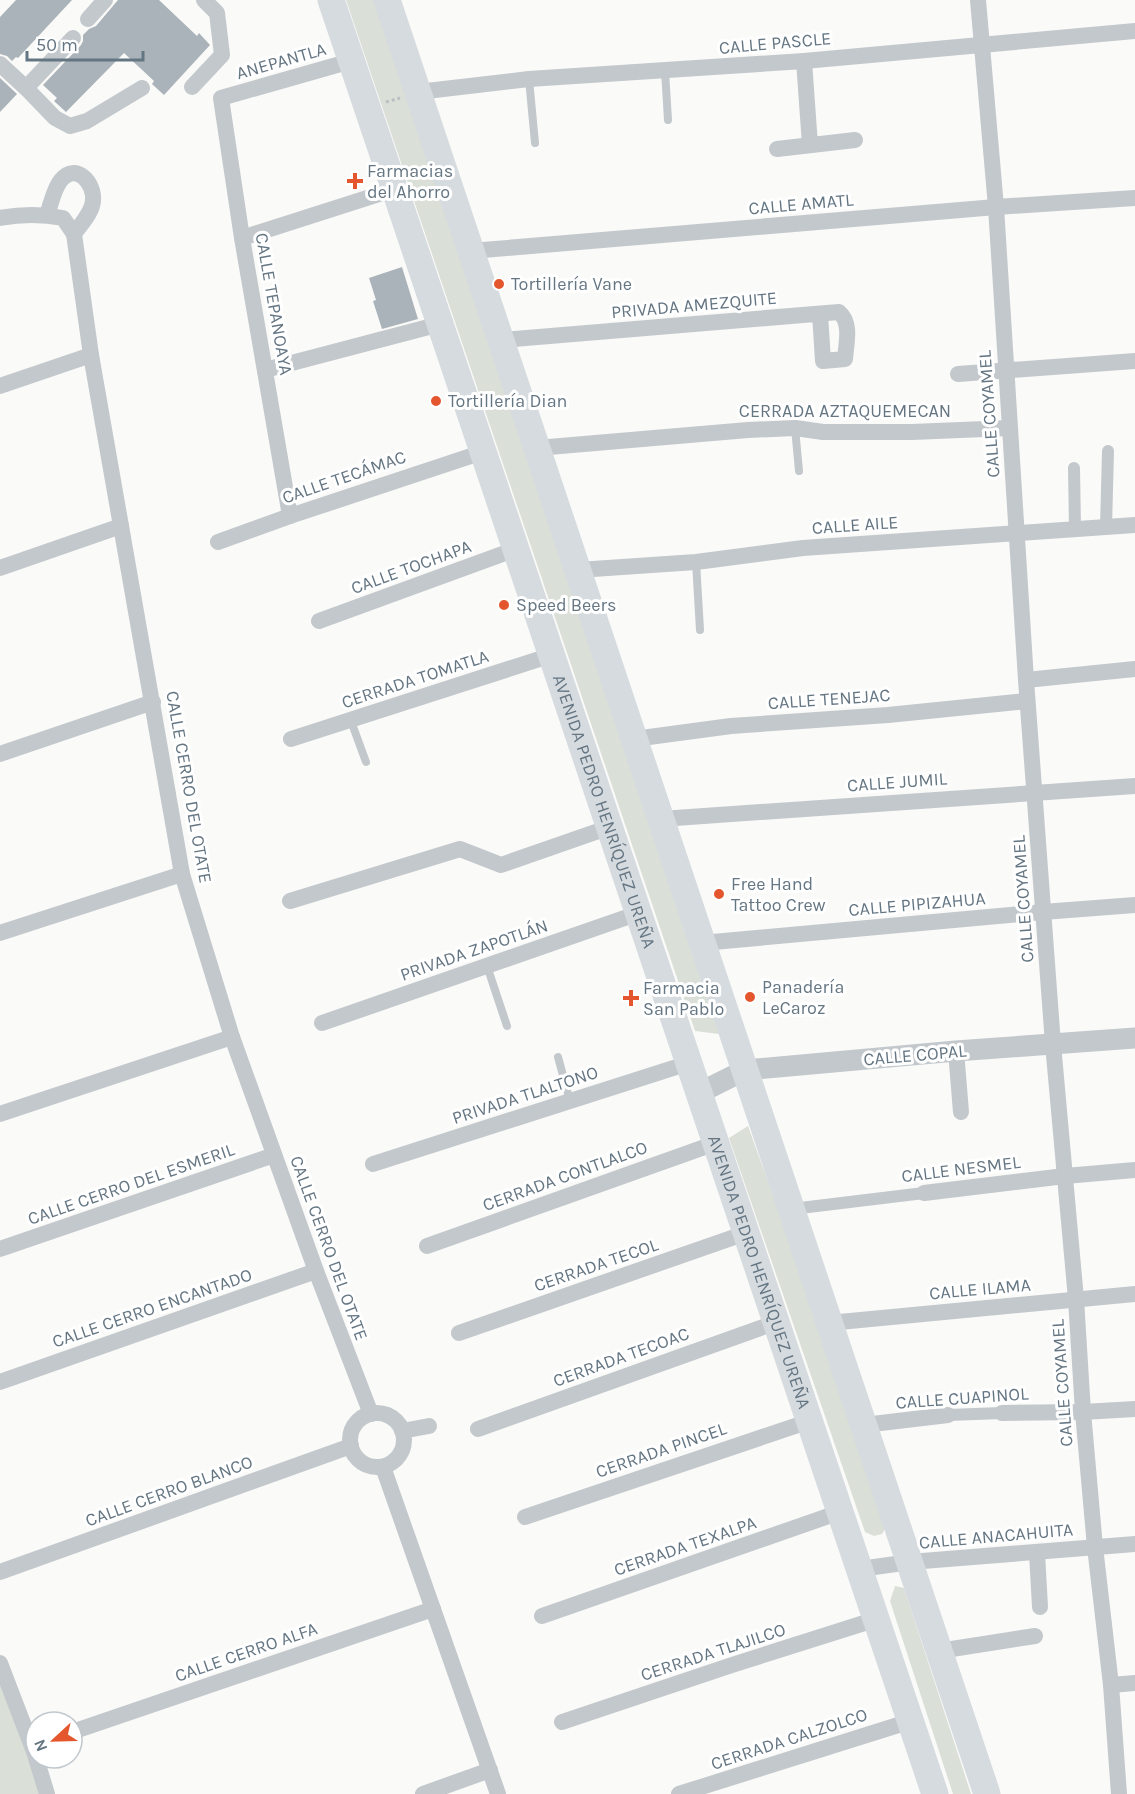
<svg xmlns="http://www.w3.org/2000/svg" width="1135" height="1794" font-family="Karla,sans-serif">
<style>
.green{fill:#dadfd7}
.building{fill:#aab3b9}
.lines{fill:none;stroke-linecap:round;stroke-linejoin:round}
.path{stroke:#bbbfc2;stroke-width:3;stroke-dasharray:3 3;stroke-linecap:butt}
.service{stroke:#c3c8cc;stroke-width:8}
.pedestrian{stroke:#c3c8cc;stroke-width:12}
.minor{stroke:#c3c8cc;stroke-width:16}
.tertiary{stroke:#c3c8cc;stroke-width:21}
.primary{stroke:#d6dbdf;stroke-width:27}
.poi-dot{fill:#e4572e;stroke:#fff;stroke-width:2}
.labels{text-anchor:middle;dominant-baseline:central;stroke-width:6;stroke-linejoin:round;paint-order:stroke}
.street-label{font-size:18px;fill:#657683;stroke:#fff}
.poi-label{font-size:18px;fill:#657683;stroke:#fff;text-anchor:start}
</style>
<rect width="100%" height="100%" fill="#fafaf8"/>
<!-- green -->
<g class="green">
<path d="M346,0H374L719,1034L695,1031Z"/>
<path d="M748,1126L890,1520L882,1534L874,1536L865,1532L729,1138Z"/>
<path d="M895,1586L904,1588L971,1794H953L890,1601Z"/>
<path d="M0,1672L44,1794H0Z"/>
</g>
<!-- building -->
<g class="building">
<path d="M16,0H72L18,58L16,57L12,61L7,56L0,54V17Z"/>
<path d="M118,0H159L197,36L199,33L210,45L164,95L152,84L154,81L124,53L66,112L54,101L57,98L43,85L81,45L83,41V35L89,29L96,26Z"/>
<path d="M0,78L17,94L0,112Z"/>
<path d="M402,267L418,319L382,329L373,301L376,300L369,278Z"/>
</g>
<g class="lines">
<!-- path -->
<path class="path" d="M386,102L400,98"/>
<!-- service -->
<g class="service">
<path d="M665,71L668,120"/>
<path d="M529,79L535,143"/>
<path d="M795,428L799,471"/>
<path d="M696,562L700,630"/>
<path d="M351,721L366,762"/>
<path d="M487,966L507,1026"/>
<path d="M558,1057L570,1101"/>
</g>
<!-- pedestrian -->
<g class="pedestrian">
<path d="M1074,468L1075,529"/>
<path d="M1106,527L1108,451"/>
<path d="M792,1209L924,1193"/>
<path d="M948,1415L1002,1413"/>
</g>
<!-- minor -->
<g class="minor">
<path d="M978,0L996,207L1026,680L1053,1044L1076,1299L1083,1412L1095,1547L1111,1685L1119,1794"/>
<path d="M88,19L105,0"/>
<path d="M804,61L810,145"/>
<path d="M0,64L26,88L55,118L70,126L87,121L142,88"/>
<path d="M192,87L222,55L217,13L204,0"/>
<path d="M26,88L73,38"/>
<path d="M418,92L529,79L804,61L1135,31"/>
<path d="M777,149L855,140"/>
<path d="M47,215C51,204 54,188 61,180C76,162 95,183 93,201C92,213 81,224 74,234"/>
<path d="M0,218C22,214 42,214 63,218L74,234L91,355L182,874L232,1037L316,1271L371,1414"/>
<path d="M242,238L395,189"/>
<path d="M471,251L996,207L1135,198"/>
<path d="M501,340L839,312C852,323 846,344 845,359L823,361L820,314"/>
<path d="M265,370L440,324"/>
<path d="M958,374L1135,361"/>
<path d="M0,386L91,355"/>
<path d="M537,448L748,430L795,428L823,432H912L1009,428"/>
<path d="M290,516L242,238L221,98L351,61"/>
<path d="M218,542L290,516L483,452"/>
<path d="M0,568L121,526"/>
<path d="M578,570L696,562L803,548L1135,525"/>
<path d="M319,621L516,549"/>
<path d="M1026,680L1135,669"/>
<path d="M291,739L552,655"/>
<path d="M634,739L731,726L888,715L1027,701"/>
<path d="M0,754L153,702"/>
<path d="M661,819L1135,786"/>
<path d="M290,901L460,849L501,865L610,827"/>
<path d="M0,933L182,874"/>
<path d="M702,943L1043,912L1135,905"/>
<path d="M322,1023L639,913"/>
<path d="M956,1051L961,1112"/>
<path d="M0,1114L232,1037"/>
<path d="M373,1164L689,1063"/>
<path d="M924,1193L1065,1176L1135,1170"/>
<path d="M427,1246L716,1143"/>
<path d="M0,1249L274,1155"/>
<path d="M829,1323L1135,1294"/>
<path d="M459,1333L746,1233"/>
<path d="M0,1382L316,1271"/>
<circle cx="377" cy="1440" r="27"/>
<path d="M1002,1413L1083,1412L1135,1409"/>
<path d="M864,1425L948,1415"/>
<path d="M478,1429L777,1322"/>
<path d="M402,1431L429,1426"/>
<path d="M383,1467L498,1794"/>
<path d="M525,1517L810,1421"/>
<path d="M1037,1553L1040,1607"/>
<path d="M860,1569L910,1562L1135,1544"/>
<path d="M0,1572L351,1446"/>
<path d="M542,1616L840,1512"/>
<path d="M939,1651L1035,1636"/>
<path d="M0,1663L36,1757"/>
<path d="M1111,1685L1135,1683"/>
<path d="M562,1722L732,1665L877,1619"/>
<path d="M72,1732L433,1609"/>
<path d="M36,1758L47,1794"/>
<path d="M423,1794L490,1770"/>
<path d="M679,1794L911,1721"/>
</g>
<!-- tertiary -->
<path class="tertiary" d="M699,1093L745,1070L956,1051L1135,1038"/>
<!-- primary -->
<g class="primary">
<path id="s1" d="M331,0L935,1794"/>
<path d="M387,0L987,1794"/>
</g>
</g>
<!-- markers -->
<g class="poi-dot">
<path d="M352 172h6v6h6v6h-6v6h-6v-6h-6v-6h6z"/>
<circle cx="499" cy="284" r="6"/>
<circle cx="436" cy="401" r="6"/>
<circle cx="504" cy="605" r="6"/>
<circle cx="719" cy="894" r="6"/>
<circle cx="750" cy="997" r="6"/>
<path d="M628 989h6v6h6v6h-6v6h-6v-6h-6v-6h6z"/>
</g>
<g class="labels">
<!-- street labels -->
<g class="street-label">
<text transform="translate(775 43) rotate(-5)">CALLE PASCLE</text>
<text transform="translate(281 61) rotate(-16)">ANEPANTLA</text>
<text transform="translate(801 204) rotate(-5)">CALLE AMATL</text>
<text transform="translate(274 304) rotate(80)">CALLE TEPANOAYA</text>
<text transform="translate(694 305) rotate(-5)">PRIVADA AMEZQUITE</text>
<text x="845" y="411">CERRADA AZTAQUEMECAN</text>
<text transform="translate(989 414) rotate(-94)">CALLE COYAMEL</text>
<text transform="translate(344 477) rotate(-19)">CALLE TECÁMAC</text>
<text transform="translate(855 525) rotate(-4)">CALLE AILE</text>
<text transform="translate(411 567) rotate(-20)">CALLE TOCHAPA</text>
<text transform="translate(415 679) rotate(-18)">CERRADA TOMATLA</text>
<text transform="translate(829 699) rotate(-4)">CALLE TENEJAC</text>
<text transform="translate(897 782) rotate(-4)">CALLE JUMIL</text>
<text transform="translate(189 787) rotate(80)">CALLE CERRO DEL OTATE</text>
<text stroke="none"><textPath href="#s1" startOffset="856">AVENIDA PEDRO HENRÍQUEZ UREÑA</textPath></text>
<text transform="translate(1023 899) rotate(-94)">CALLE COYAMEL</text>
<text transform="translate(917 904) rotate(-5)">CALLE PIPIZAHUA</text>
<text transform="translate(474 950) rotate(-19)">PRIVADA ZAPOTLÁN</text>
<text transform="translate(915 1055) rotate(-5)">CALLE COPAL</text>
<text transform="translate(525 1095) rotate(-18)">PRIVADA TLALTONO</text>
<text transform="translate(961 1169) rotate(-7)">CALLE NESMEL</text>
<text transform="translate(565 1176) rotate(-20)">CERRADA CONTLALCO</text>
<text transform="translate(131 1184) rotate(-19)">CALLE CERRO DEL ESMERIL</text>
<text transform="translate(329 1248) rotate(70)">CALLE CERRO DEL OTATE</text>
<text transform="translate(596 1265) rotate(-19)">CERRADA TECOL</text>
<text stroke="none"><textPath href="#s1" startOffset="1342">AVENIDA PEDRO HENRÍQUEZ UREÑA</textPath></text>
<text transform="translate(980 1289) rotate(-5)">CALLE ILAMA</text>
<text transform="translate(152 1308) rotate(-19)">CALLE CERRO ENCANTADO</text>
<text transform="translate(621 1357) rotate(-20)">CERRADA TECOAC</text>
<text transform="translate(1062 1383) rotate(-94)">CALLE COYAMEL</text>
<text transform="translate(962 1398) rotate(-4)">CALLE CUAPINOL</text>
<text transform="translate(661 1450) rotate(-19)">CERRADA PINCEL</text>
<text transform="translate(169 1491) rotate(-20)">CALLE CERRO BLANCO</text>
<text transform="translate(996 1536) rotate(-5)">CALLE ANACAHUITA</text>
<text transform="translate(685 1546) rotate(-19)">CERRADA TEXALPA</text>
<text transform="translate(246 1652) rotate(-19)">CALLE CERRO ALFA</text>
<text transform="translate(713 1652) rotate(-18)">CERRADA TLAJILCO</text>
<text transform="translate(789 1739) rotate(-18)">CERRADA CALZOLCO</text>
</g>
<!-- poi labels -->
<g class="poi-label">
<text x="367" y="171">Farmacias<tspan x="367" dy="21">del Ahorro</tspan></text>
<text x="511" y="284">Tortillería Vane</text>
<text x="448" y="401">Tortillería Dian</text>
<text x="516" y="605">Speed Beers</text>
<text x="731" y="884">Free Hand<tspan x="731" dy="21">Tattoo Crew</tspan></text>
<text x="762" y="987">Panadería<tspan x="762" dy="21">LeCaroz</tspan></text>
<text x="643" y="988">Farmacia<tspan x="643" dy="21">San Pablo</tspan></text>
</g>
</g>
<!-- north arrow -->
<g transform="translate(54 1740) rotate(248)"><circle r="28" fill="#ffffff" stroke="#c1c8cd" stroke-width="1.5"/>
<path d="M0-4.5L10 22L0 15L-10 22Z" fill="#e4572e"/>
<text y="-9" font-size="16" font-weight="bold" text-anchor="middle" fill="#657683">N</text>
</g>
<!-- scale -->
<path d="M27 51v9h116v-9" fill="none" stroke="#657683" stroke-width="3"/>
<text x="36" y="51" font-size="18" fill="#657683" stroke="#ffffff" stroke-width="4.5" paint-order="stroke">50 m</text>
</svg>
